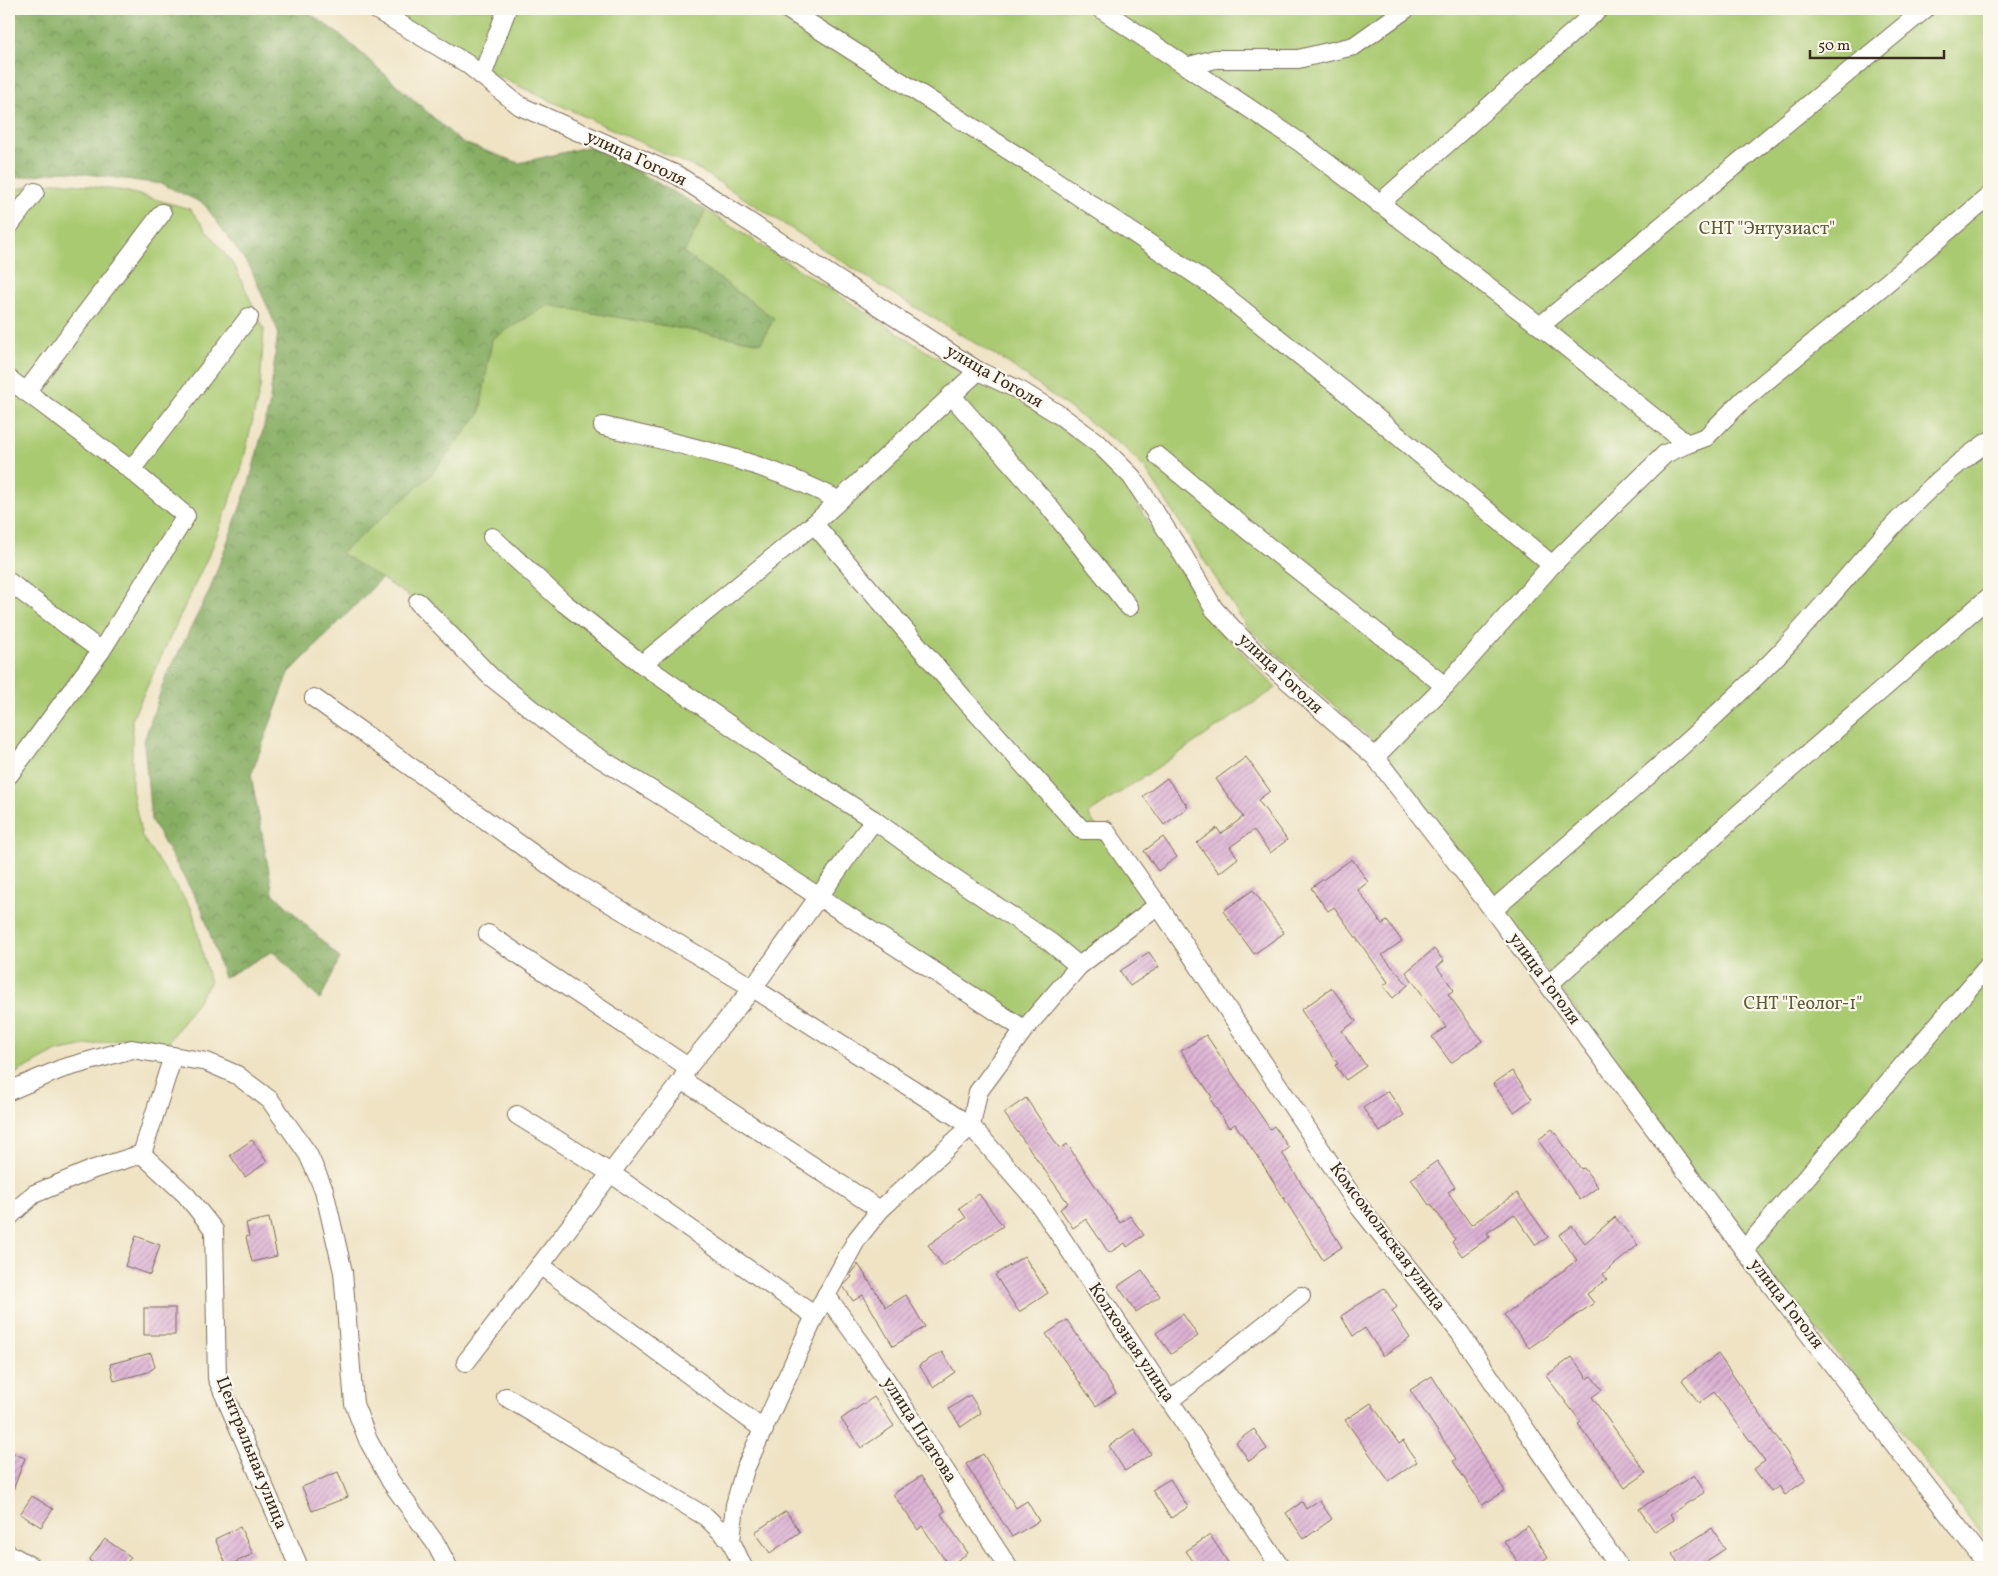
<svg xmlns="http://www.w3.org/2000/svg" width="1998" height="1576" font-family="Vollkorn,serif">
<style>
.forest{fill:url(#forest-crowns);stroke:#616c41}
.garden{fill:#aaca72;stroke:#727a48}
.building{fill:url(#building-hatch)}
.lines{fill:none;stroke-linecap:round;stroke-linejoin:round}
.minor-casing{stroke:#7a6b58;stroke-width:20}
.minor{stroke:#fff;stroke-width:18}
.labels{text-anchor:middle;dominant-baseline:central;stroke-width:4.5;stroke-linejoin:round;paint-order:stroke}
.street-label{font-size:18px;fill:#3b2a1e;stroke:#fbf7ec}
.park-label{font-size:18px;fill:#5c5a37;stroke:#fbf7ec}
</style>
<defs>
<pattern id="forest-crowns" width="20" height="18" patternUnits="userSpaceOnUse" patternTransform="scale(1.25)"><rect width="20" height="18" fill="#87ae64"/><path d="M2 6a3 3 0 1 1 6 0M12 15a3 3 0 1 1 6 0" fill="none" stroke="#708e52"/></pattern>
<pattern id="building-hatch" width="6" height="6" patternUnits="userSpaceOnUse" patternTransform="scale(1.25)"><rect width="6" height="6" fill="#ddb2d5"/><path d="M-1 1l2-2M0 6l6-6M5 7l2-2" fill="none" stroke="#b491ac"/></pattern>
</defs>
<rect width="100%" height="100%" fill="#fbf7ec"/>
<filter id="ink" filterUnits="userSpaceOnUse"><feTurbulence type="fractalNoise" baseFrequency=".02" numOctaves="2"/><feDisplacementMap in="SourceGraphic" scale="10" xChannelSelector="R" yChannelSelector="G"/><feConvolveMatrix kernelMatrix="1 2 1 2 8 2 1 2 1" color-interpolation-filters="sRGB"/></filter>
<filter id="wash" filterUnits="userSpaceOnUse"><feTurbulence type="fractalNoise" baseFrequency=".0096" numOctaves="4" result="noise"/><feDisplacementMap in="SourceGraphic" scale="20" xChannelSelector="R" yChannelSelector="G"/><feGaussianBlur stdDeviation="1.12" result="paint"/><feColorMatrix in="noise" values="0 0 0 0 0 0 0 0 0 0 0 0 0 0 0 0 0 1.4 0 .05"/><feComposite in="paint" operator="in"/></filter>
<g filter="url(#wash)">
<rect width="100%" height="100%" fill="#efe3c4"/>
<!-- forest -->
<path class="forest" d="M9,9H303L343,37L461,142L519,163L591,146L706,210L684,253L774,318L761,343L548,305L492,339L480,413L429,477L342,553L382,578L289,673L251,775L273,893L340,958L320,1000L273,951L224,978L202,909L151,820L144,741L164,681L209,592L249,483L269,407L278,331L251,269L204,204L162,184L64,171L9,179Z"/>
<!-- garden -->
<g class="garden">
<path d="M388,9H1989V1545L1893,1420L1740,1238L1553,978L1379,746L1247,627L1146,470L1127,450L1008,363L890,292L700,170L495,75Z"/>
<path d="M59,182L125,191L190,209L235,267L264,329L260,388L241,471L212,548L132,719V790L142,837L192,909L210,983L169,1042L129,1038L55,1052L9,1077V190Z"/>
<path d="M706,210L959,372L1018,399L1094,451L1123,484L1172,557L1209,618L1276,688L1088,814L1147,903L1019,1026L572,741L418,602L341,553L429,477L480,413L492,339L548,305L761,343L774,318L684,253Z"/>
</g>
<g id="blocks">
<!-- building -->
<g class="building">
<path d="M1246,757L1270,791L1258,800L1287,840L1270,853L1254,830L1230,847L1238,858L1219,873L1197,843L1217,828L1221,834L1243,817L1216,779Z"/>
<path d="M1167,778L1188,807L1164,825L1143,796Z"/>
<path d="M1163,837L1177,857L1158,871L1144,851Z"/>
<path d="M1352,859L1368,882L1358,890L1382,924L1387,921L1402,941L1382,955L1408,985L1393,998L1383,986L1388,982L1334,907L1328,911L1311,888Z"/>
<path d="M1253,890L1284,933L1254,954L1223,911Z"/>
<path d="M1434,949L1444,961L1437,967L1454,990L1448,994L1482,1041L1451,1063L1432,1037L1446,1027L1406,972Z"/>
<path d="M1149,952L1159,967L1130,986L1120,971Z"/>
<path d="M1332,988L1356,1021L1342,1031L1366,1066L1346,1080L1335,1065L1338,1064L1301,1010Z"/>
<path d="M1206,1035L1270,1129L1274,1126L1289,1148L1282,1153L1342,1247L1323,1260L1263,1165L1235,1124L1229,1128L1210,1099L1212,1097L1181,1051Z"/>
<path d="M1512,1071L1532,1099L1514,1112L1493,1084Z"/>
<path d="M1388,1091L1404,1115L1380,1132L1363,1108Z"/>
<path d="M1026,1098L1060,1149L1067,1144L1120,1223L1130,1216L1144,1235L1127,1247L1125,1243L1109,1253L1086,1219L1073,1228L1060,1209L1068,1203L1004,1113Z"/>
<path d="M1552,1129L1581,1169L1584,1168L1598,1187L1580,1200L1538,1140Z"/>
<path d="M252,1140L267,1162L245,1177L230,1155Z"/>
<path d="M1437,1161L1455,1187L1448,1192L1471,1225L1517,1193L1548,1237L1536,1245L1514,1214L1487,1233L1490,1237L1462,1256L1452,1242L1455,1239L1431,1204L1429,1205L1411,1179Z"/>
<path d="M979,1194L1003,1226L943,1266L928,1245L966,1218L959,1208Z"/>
<path d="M1615,1217L1638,1245L1603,1274L1607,1279L1587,1294L1594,1303L1529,1348L1504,1315L1577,1260L1559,1235L1572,1226L1585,1243Z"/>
<path d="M269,1218L277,1256L252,1262L246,1237L249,1236L246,1223Z"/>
<path d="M136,1236L160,1245L150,1275L125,1266Z"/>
<path d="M1024,1256L1048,1293L1019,1312L995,1275Z"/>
<path d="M858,1264L886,1307L906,1295L925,1327L893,1346L863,1295L853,1301L843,1286L852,1277L850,1274Z"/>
<path d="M1142,1270L1160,1296L1136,1312L1118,1286Z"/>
<path d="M1384,1288L1397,1307L1392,1311L1410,1338L1383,1356L1365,1328L1353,1336L1341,1316Z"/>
<rect x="144" y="1308" width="31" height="27"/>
<path d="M1183,1314L1198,1336L1171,1354L1156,1333Z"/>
<path d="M1067,1320L1116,1393L1096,1406L1046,1334Z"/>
<path d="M942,1352L955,1372L933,1387L919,1365Z"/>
<path d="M151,1353L155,1367L148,1372L114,1381L110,1364Z"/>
<path d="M1718,1354L1806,1480L1785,1495L1779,1486L1771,1492L1754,1469L1765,1461L1714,1392L1699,1403L1682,1380Z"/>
<path d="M1572,1357L1588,1379L1591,1376L1602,1390L1592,1397L1646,1473L1625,1488L1578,1424L1581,1422L1546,1376Z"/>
<path d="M1432,1376L1505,1491L1482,1505L1453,1461L1456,1459L1410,1390Z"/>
<path d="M970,1395L981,1413L961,1427L949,1409Z"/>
<path d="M874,1397L894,1426L861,1448L841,1419Z"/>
<path d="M1371,1403L1399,1444L1403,1441L1417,1462L1389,1481L1345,1420Z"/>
<path d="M1134,1429L1151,1454L1125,1471L1109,1446Z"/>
<path d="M1254,1429L1267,1449L1249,1461L1236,1442Z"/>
<path d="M9,1452L25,1458L10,1498H9Z"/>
<path d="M983,1454L1016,1508L1027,1501L1039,1521L1012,1537L966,1464Z"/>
<path d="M338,1472L348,1497L312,1511L302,1487Z"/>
<path d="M1694,1475L1705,1492L1670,1514L1674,1520L1655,1532L1639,1509Z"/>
<path d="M921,1476L945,1511L941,1514L968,1553L949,1566L922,1526L918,1530L893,1494Z"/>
<path d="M1170,1479L1188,1507L1171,1518L1152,1490Z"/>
<path d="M32,1496L53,1509L41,1527L20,1514Z"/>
<path d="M1319,1500L1332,1519L1304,1539L1286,1513L1302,1502L1306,1509Z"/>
<path d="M786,1511L800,1532L770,1553L755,1532Z"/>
<path d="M1528,1526L1548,1557L1533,1567H1521L1504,1541Z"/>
<path d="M240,1527L253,1554L227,1566L215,1539Z"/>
<path d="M1712,1528L1725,1549L1697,1567H1681L1672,1554Z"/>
<path d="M1210,1535L1231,1567H1197L1186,1551Z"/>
<path d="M105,1539L131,1557L124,1567H99L89,1560Z"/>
</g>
</g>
</g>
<g filter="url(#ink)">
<use href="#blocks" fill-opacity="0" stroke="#7a6b58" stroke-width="1"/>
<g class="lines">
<defs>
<g id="minor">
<path d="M375,9L466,63L520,106L677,175L978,371L1021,391L1061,416L1100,445L1132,477L1183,555L1214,609L1254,651L1375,757L1493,910L1744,1250L1989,1567"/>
<path d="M787,9L1038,169L1214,287L1342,389L1552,565"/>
<path d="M1101,9L1301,143L1540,326L1687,444L1706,437L1743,400L1889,281L1989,196"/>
<path d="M1190,66L1215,59H1298L1354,46L1406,9"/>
<path d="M482,76L507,9"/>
<path d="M1379,204L1599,9"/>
<path d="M9,226L35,192"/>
<path d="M1540,326L1925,9"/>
<path d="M9,379L131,470L186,516L101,651L9,775"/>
<path d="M26,392L162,213"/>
<path d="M951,395L1047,504L1129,607"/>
<path d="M603,426C683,445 766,461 838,500"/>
<path d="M1158,456L1251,533L1445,686"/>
<path d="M131,470L249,317"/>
<path d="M814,524L965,700L1082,830H1105L1158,905L1360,1208L1460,1333L1619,1567"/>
<path d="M492,537L564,603L642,664L773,755L874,820L950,875L1050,942L1079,966"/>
<path d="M9,582L101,651"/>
<path d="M418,602L491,677L572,741L692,815L1019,1026"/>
<path d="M642,664L814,524L978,371"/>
<path d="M314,698L567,878L753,988L971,1126L1039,1204L1280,1567"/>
<path d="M1375,757L1445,686L1552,565L1665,454L1687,444"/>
<path d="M1493,910C1586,828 1684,749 1772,661C1844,587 1903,499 1989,441"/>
<path d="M488,934L688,1067"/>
<path d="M1548,985L1743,810L1989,597"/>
<path d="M682,1080L880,1210"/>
<path d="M9,1091L61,1069L132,1049L207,1062L237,1075L270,1100L308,1154L324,1190L343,1272L354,1404L368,1440L391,1482L436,1544L448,1567"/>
<path d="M517,1115L609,1172L815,1316"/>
<path d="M142,1154L173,1056"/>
<path d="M9,1217L34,1194L94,1169L142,1154L186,1195L214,1230L217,1378L299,1567"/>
<path d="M1744,1250L1989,965"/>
<path d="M540,1265L764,1430"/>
<path d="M826,1295L871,1357L1008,1567"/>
<path d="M466,1362L682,1080L688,1067L753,988L874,820"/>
<path d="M506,1397L706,1517L731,1541L743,1567"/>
<path d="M1169,1401L1301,1296"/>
<path d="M731,1541L735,1505L745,1469L815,1316L857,1239L880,1210L971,1126L978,1092L1023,1031L1079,966L1158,905"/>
<path d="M9,1554L32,1567"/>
</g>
</defs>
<!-- minor casing -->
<use href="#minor" class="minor-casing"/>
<!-- minor -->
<use href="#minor" class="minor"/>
</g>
</g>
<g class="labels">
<!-- street labels -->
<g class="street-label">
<text transform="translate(636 159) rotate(25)">улица Гоголя</text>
<text transform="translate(994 377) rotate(30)">улица Гоголя</text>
<text transform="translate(1280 674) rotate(43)">улица Гоголя</text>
<text transform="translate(1544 979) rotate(54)">улица Гоголя</text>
<text transform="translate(1387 1237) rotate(53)">Комсомольская улица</text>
<text transform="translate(1786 1304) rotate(52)">улица Гоголя</text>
<text transform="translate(1131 1343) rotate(56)">Колхозная улица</text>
<text transform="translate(919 1430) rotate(57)">улица Платова</text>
<text transform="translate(251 1453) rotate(68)">Центральная улица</text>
</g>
<!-- park labels -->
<g class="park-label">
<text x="1767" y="229">СНТ "Энтузиаст"</text>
<text x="1803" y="1004">СНТ "Геолог-1"</text>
</g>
</g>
<!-- margin -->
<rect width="1998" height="1576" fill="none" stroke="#fbf7ec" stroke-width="30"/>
<!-- scale -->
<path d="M1810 50v8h134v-8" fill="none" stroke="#3b2a1e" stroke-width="2.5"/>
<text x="1818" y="50" font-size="15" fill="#3b2a1e" stroke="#fbf7ec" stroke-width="4" paint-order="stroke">50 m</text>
</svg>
